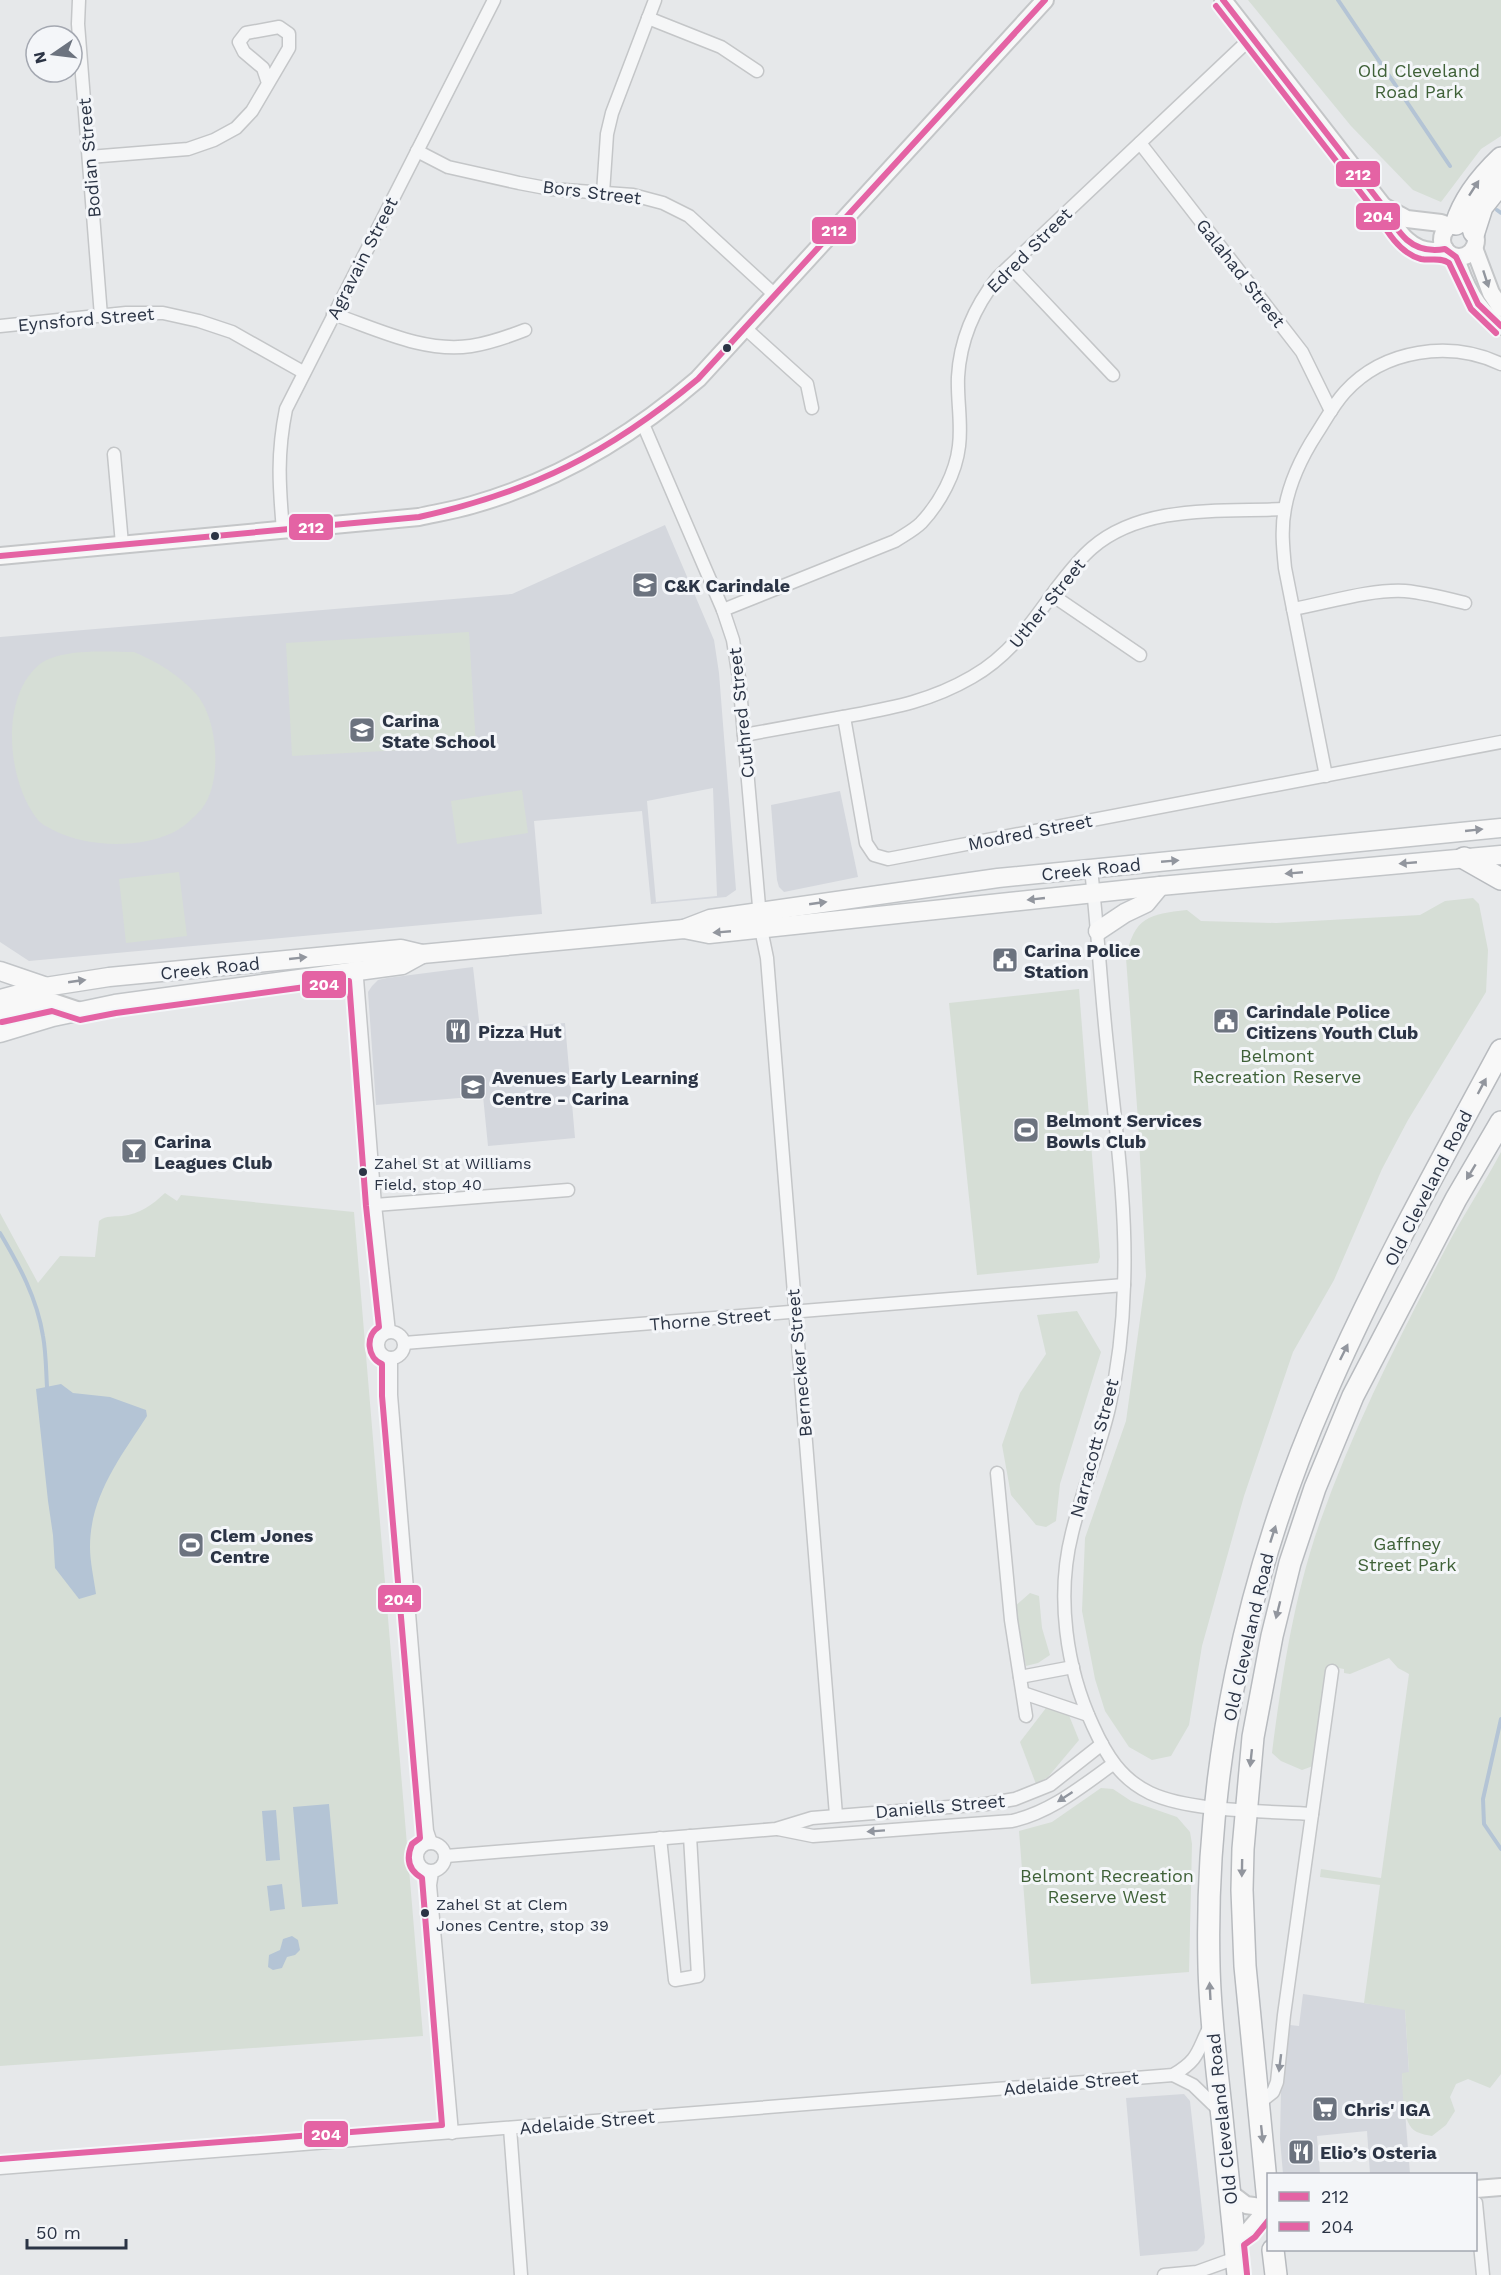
<svg xmlns="http://www.w3.org/2000/svg" width="1501" height="2275" font-family="'Work Sans',sans-serif">
<style>
.built{fill:#d4d7dd;fill-rule:evenodd}
.green{fill:#d6ded6}
.water{fill:#b4c4d5}
.lines{fill:none;stroke-linecap:round;stroke-linejoin:round}
.stream{stroke:#b4c4d5;stroke-width:4}
.street-casing{stroke:#c4c6c8;stroke-width:15}
.secondary-casing{stroke:#c4c6c8;stroke-width:20}
.primary-casing{stroke:#c2c5c8;stroke-width:21}
.highway-casing{stroke:#b8bbbf;stroke-width:24}
.street{stroke:#f5f6f7;stroke-width:12}
.secondary{stroke:#f8f8f8;stroke-width:16}
.primary{stroke:#f8f8f8;stroke-width:18}
.highway{stroke:#f8f8f8;stroke-width:21}
.bus-1-casing{stroke:#f4f6f9;stroke-width:10}
.bus-2-casing{stroke:#f4f6f9;stroke-width:10}
.bus-1{stroke:#e463a4;stroke-width:6}
.bus-2{stroke:#e463a4;stroke-width:6}
.oneway{fill:#92969e}
.oneway2{fill:#90959e}
.bus-dot{fill:#2b3445;stroke:#f4f6f9;stroke-width:2}
.labels{text-anchor:middle;dominant-baseline:central;stroke-width:6;stroke-linejoin:round;paint-order:stroke}
.bus-label{font-size:16px;fill:#2b3445;stroke:#f4f6f9;text-anchor:start}
.park-label{font-size:18px;fill:#3f6138;stroke:#f4f6f9}
.street-label{font-size:18px;fill:#2b3445;stroke:#f4f6f9}
.poi-label{font-size:18px;font-weight:bold;fill:#2b3445;stroke:#f4f6f9;text-anchor:start}
.line-badge{stroke:#f4f6f9;stroke-width:2}
.badge-label{font-size:16px;text-anchor:middle;font-weight:bold;fill:#fff}
</style>
<rect width="100%" height="100%" fill="#e6e8ea"/>
<!-- built -->
<g class="built">
<path d="M665,525L714,640L719,673L736,890L726,897L651,904L642,811L534,821L542,914L29,961L0,942V637L512,594ZM713,788L717,896L656,902L647,801Z"/>
<path d="M840,791L858,877L784,892L779,887L777,880L771,805Z"/>
<path d="M473,967L480,1029L565,1023L575,1138L488,1146L483,1096L376,1105L368,992L372,986L378,980L387,978Z"/>
<path d="M1303,1994L1405,2009L1409,2073L1402,2074L1410,2174H1370L1367,2131L1317,2136L1320,2174H1283L1280,2139L1281,2090L1290,2025L1299,2026Z"/>
<path d="M1184,2094L1190,2101L1205,2237L1204,2244L1197,2251L1140,2256L1126,2098Z"/>
</g>
<!-- green -->
<g class="green">
<path d="M1248,0H1501V136L1481,149L1441,202L1413,190L1351,126Z"/>
<path d="M469,632L476,746L292,756L286,643Z"/>
<path d="M134,652C158,662 179,675 197,695C219,721 224,790 197,814C190,821 181,829 172,833C138,849 86,847 53,830C48,827 41,824 38,820C6,780 0,696 40,664C63,648 107,652 134,652Z"/>
<path d="M522,790L528,833L457,844L451,801Z"/>
<path d="M179,872L187,936L126,943L119,879Z"/>
<path d="M1473,898L1479,904L1488,950L1486,992L1408,1120L1382,1169L1334,1280L1293,1352L1244,1496L1202,1646L1189,1725L1171,1756L1152,1760L1129,1747L1105,1711L1095,1679L1082,1611L1085,1538L1126,1421L1146,1276L1138,1120L1126,958C1134,917 1149,914 1187,910L1201,921L1276,923L1420,915L1445,901Z"/>
<path d="M1079,989L1100,1257L1098,1263L977,1275L949,1003Z"/>
<path d="M1501,1152V2074L1490,2088L1468,2079L1456,2084L1450,2097L1455,2111L1446,2125L1432,2136C1427,2135 1421,2134 1417,2132C1401,2125 1403,2089 1402,2073L1409,2072L1405,2010L1364,2003L1380,1885L1320,1877L1321,1869L1381,1878L1409,1674L1398,1668L1389,1658L1350,1674L1344,1673V1669L1328,1666L1313,1766L1302,1770L1281,1761L1272,1753C1282,1675 1294,1596 1320,1522C1354,1426 1400,1336 1447,1246C1464,1214 1484,1184 1501,1152Z"/>
<path d="M165,1193L177,1201L181,1195L354,1212L423,2036L0,2066V1213L38,1283L60,1256L95,1257L99,1221C107,1215 113,1217 122,1216C140,1214 152,1205 165,1193Z"/>
<path d="M1077,1311L1101,1352L1060,1484L1056,1521L1046,1527L1036,1525L1011,1495L1002,1445L1020,1393L1046,1354L1037,1315Z"/>
<path d="M1030,1593L1039,1596L1042,1628L1050,1655L1038,1663L1026,1666L1015,1606Z"/>
<path d="M1046,1708L1068,1713L1079,1740L1048,1777L1036,1784L1020,1742Z"/>
<path d="M1101,1788L1113,1789L1131,1801L1177,1817L1190,1832L1192,1844L1189,1972L1031,1984L1019,1831L1052,1822Z"/>
</g>
<!-- water -->
<g class="water">
<path d="M61,1384L73,1393L110,1397L146,1410L147,1416C120,1458 90,1496 90,1547C90,1562 94,1579 96,1594L79,1599L55,1568L53,1535L48,1501L36,1389Z"/>
<path d="M329,1804L338,1904L302,1907L293,1807Z"/>
<path d="M276,1810L280,1860L266,1861L262,1811Z"/>
<path d="M282,1884L285,1909L270,1911L267,1886Z"/>
<path d="M292,1936L298,1940L300,1950L295,1955L287,1957L282,1968L273,1970L268,1967L269,1955L280,1950L283,1939Z"/>
</g>
<g class="lines">
<!-- stream -->
<g class="stream">
<path d="M1338,0L1450,166"/>
<path d="M1497,210L1501,213"/>
<path d="M0,1233C19,1265 37,1298 43,1336C46,1352 46,1370 47,1387"/>
<path d="M1501,1719L1483,1799L1484,1824L1501,1849"/>
</g>
<defs>
<g id="street">
<path d="M79,0L78,24L101,316"/>
<path d="M648,18L721,47L757,71"/>
<path d="M1140,143L1302,352L1331,411"/>
<path d="M417,151L448,167L519,183L551,189L633,195L663,203L689,216L775,295"/>
<path d="M89,157L188,149L214,140L236,128L252,111L289,48V34L279,27L246,33L239,42L244,52L263,68L268,83"/>
<path d="M603,193L607,134L612,113L655,0"/>
<path d="M1010,266L1113,375"/>
<path d="M333,314C377,329 424,353 471,346C490,343 507,337 525,330"/>
<path d="M0,326L126,313H163L199,321L232,332L303,372"/>
<path d="M745,328L807,384L812,408"/>
<path d="M643,424L723,610L733,640L739,678L761,929L767,958L836,1815"/>
<path d="M114,454L122,544"/>
<path d="M283,530C279,485 277,453 286,409L494,0"/>
<path d="M1052,595L1140,655"/>
<path d="M1293,609C1327,603 1370,589 1405,591C1426,593 1445,598 1465,603"/>
<path d="M723,610L895,541C904,535 914,530 921,523C940,503 956,473 959,446C962,423 957,400 958,377C960,340 975,306 998,277L1252,37"/>
<path d="M844,717L866,843L874,855L888,859L1501,742"/>
<path d="M744,735C777,729 810,723 843,717C891,708 929,702 972,677C1009,656 1032,623 1056,589C1067,575 1078,560 1092,548C1143,504 1221,512 1284,509"/>
<path d="M1326,776L1285,568C1283,548 1281,528 1285,508C1290,481 1302,456 1317,433C1326,419 1334,404 1345,392C1384,349 1450,340 1501,364"/>
<path d="M1091,869C1098,931 1101,993 1108,1054C1116,1131 1127,1209 1124,1285C1123,1326 1118,1369 1109,1408C1099,1451 1082,1491 1072,1533C1056,1596 1066,1668 1093,1726C1106,1755 1121,1779 1150,1793C1191,1812 1266,1811 1312,1814"/>
<path d="M356,966L375,1205L389,1332"/>
<path d="M375,1205L568,1190"/>
<circle cx="391" cy="1345" r="13"/>
<path d="M404,1343L1124,1285"/>
<path d="M391,1358V1395L427,1831L431,1843"/>
<path d="M997,1473L1011,1620L1026,1716"/>
<path d="M1020,1677L1073,1667"/>
<path d="M1023,1693L1088,1715"/>
<path d="M778,1829L813,1836L1012,1821C1051,1812 1081,1787 1113,1764"/>
<path d="M660,1838L675,1980L698,1976L690,1836"/>
<circle cx="431" cy="1857" r="14"/>
<path d="M446,1856L776,1829L812,1818L986,1804L1015,1799L1050,1785L1102,1744"/>
<path d="M432,1872L430,1885L452,2133"/>
<path d="M1173,2075L1193,2085L1221,2112"/>
<path d="M1259,2103L1273,2092L1277,2082L1284,2015L1332,1671"/>
<path d="M510,2128L521,2275"/>
<path d="M0,2168L1173,2075C1200,2059 1197,2051 1210,2026"/>
<path d="M1476,2203L1483,2275"/>
<path d="M1164,2275L1197,2272L1236,2258"/>
</g>
<g id="secondary">
<path d="M1223,0L1383,206C1396,230 1413,259 1445,249"/>
<path d="M1383,206L1407,219L1441,223L1450,226"/>
<circle cx="1459" cy="240" r="17"/>
<path d="M1474,248L1491,293L1501,308"/>
<path d="M1456,257C1463,282 1477,312 1501,326"/>
<path d="M0,556L419,517C437,513 455,510 472,505C557,481 632,436 698,379L1045,0"/>
<path d="M0,1013L53,1002L80,1011"/>
<path d="M1476,2189L1501,2187"/>
<path d="M1229,2192L1246,2205L1268,2208"/>
<path d="M1234,2241L1249,2230L1268,2208"/>
</g>
<g id="primary">
<path d="M684,929L710,919L998,878L1501,828"/>
<path d="M1098,931L1125,913L1146,903L1160,886"/>
<path d="M0,971L44,986"/>
<path d="M0,999L45,987L109,977L401,949L422,954L684,929L709,934L1160,886L1501,855"/>
<path d="M0,1033L53,1017L115,1004L402,965L422,954"/>
</g>
<g id="highway">
<path d="M1456,224C1464,198 1481,177 1501,158"/>
<path d="M1474,232L1482,207L1501,183"/>
<path d="M1464,858L1501,879"/>
<path d="M1268,2202L1245,1966L1242,1890L1243,1849L1253,1737L1272,1636L1290,1563L1315,1488L1353,1396L1456,1199L1501,1122"/>
<path d="M1273,2250L1276,2275"/>
<path d="M1238,2275C1232,2219 1227,2164 1221,2108C1216,2061 1210,2014 1209,1966C1204,1771 1247,1573 1325,1395C1376,1277 1440,1163 1501,1050"/>
</g>
</defs>
<!-- street casing -->
<use href="#street" class="street-casing"/>
<!-- secondary casing -->
<use href="#secondary" class="secondary-casing"/>
<!-- primary casing -->
<use href="#primary" class="primary-casing"/>
<!-- highway casing -->
<use href="#highway" class="highway-casing"/>
<!-- street -->
<use href="#street" class="street"/>
<!-- secondary -->
<use href="#secondary" class="secondary"/>
<!-- primary -->
<use href="#primary" class="primary"/>
<!-- highway -->
<use href="#highway" class="highway"/>
<defs>
<g id="bus-1">
<path d="M1223,0L1383,206C1398,233 1411,255 1445,249L1456,257L1478,304L1501,326"/>
<path d="M0,556L419,517C532,492 609,453 698,379L1045,0"/>
</g>
<g id="bus-2">
<path d="M1216,6L1375,211C1386,230 1399,253 1421,259C1431,261 1440,257 1449,263L1471,309L1496,333"/>
<path d="M0,2159L442,2125L422,1878C408,1870 406,1858 412,1844L420,1838L382,1396V1364C367,1358 365,1335 379,1327L366,1206L349,981L116,1013L80,1020L52,1011L2,1022"/>
<path d="M1247,2274L1244,2245L1255,2237L1268,2221"/>
</g>
</defs>
<!-- bus-1 casing -->
<use href="#bus-1" class="bus-1-casing"/>
<!-- bus-2 casing -->
<use href="#bus-2" class="bus-2-casing"/>
<!-- bus-1 -->
<use href="#bus-1" class="bus-1"/>
<!-- bus-2 -->
<use href="#bus-2" class="bus-2"/>
</g>
<!-- one-way arrows -->
<defs><path id="oneway-solid" d="M-6-.8H1V-3.2L6.5 0L1 3.2V.8H-6Z" transform="scale(1.5)"/></defs>
<g class="oneway">
<use href="#oneway-solid" transform="translate(1474 188) rotate(-57)"/>
<use href="#oneway-solid" transform="translate(1486 279) rotate(72)"/>
<use href="#oneway-solid" transform="translate(1474 830) rotate(-6)"/>
<use href="#oneway-solid" transform="translate(1170 861) rotate(-5)"/>
<use href="#oneway-solid" transform="translate(1408 863) rotate(175)"/>
<use href="#oneway-solid" transform="translate(1294 873) rotate(175)"/>
<use href="#oneway-solid" transform="translate(1036 899) rotate(174)"/>
<use href="#oneway-solid" transform="translate(818 903) rotate(-8)"/>
<use href="#oneway-solid" transform="translate(722 932) rotate(175)"/>
<use href="#oneway-solid" transform="translate(298 958) rotate(-6)"/>
<use href="#oneway-solid" transform="translate(77 981) rotate(-8)"/>
<use href="#oneway-solid" transform="translate(1482 1086) rotate(-62)"/>
<use href="#oneway-solid" transform="translate(1471 1172) rotate(121)"/>
<use href="#oneway-solid" transform="translate(1344 1352) rotate(-64)"/>
<use href="#oneway-solid" transform="translate(1273 1534) rotate(-72)"/>
<use href="#oneway-solid" transform="translate(1278 1610) rotate(104)"/>
<use href="#oneway-solid" transform="translate(1251 1758) rotate(96)"/>
<use href="#oneway-solid" transform="translate(1242 1868) rotate(91)"/>
<use href="#oneway-solid" transform="translate(1210 1991) rotate(-93)"/>
<use href="#oneway-solid" transform="translate(1262 2134) rotate(84)"/>
</g>
<g class="oneway2">
<use href="#oneway-solid" transform="translate(1065 1797) rotate(147)"/>
<use href="#oneway-solid" transform="translate(876 1831) rotate(176)"/>
<use href="#oneway-solid" transform="translate(1280 2063) rotate(97)"/>
</g>
<!-- icons -->
<defs>
<symbol id="school-square" viewBox="-11 -11 22 22"><rect x="-9" y="-9" width="18" height="18" rx="4" fill="#6c737f" stroke="#f4f6f9"/><path d="M0-5L7-2L0 1L-7-2ZM-4 1L0 2.5L4 1V4Q0 6-4 4Z" fill="#fff"/></symbol>
<symbol id="civic-square" viewBox="-11 -11 22 22"><rect x="-9" y="-9" width="18" height="18" rx="4" fill="#6c737f" stroke="#f4f6f9"/><path d="M-.6-6.5H3V-4.5H.6V-3L4-1V1h2V6H-6V1h2V-1L-.6-3ZM-1.2 2.5V6h2.4V2.5Z" fill="#fff"/></symbol>
<symbol id="restaurant-square" viewBox="-11 -11 22 22"><rect x="-9" y="-9" width="18" height="18" rx="4" fill="#6c737f" stroke="#f4f6f9"/><path d="M-5-6h1v4h1v-4h1v4h1v-4h1v5L-1.5 .5V6h-2V.5L-5-1ZM5-6V6H3V1.5H1.5Q1.5-4 5-6Z" fill="#fff"/></symbol>
<symbol id="stadium-square" viewBox="-11 -11 22 22"><rect x="-9" y="-9" width="18" height="18" rx="4" fill="#6c737f" stroke="#f4f6f9"/><path d="M0-5a6.5 5 0 1 0 0 10a6.5 5 0 1 0 0-10ZM-3.5-1.8h7v3.6h-7Z" fill="#fff"/></symbol>
<symbol id="bar-square" viewBox="-11 -11 22 22"><rect x="-9" y="-9" width="18" height="18" rx="4" fill="#6c737f" stroke="#f4f6f9"/><path d="M-6-5H6L.8 .8V4.5H3.5V6h-7V4.5H-.8V.8Z" fill="#fff"/></symbol>
<symbol id="supermarket-square" viewBox="-11 -11 22 22"><rect x="-9" y="-9" width="18" height="18" rx="4" fill="#6c737f" stroke="#f4f6f9"/><path d="M-6-5.5h2.5l.6 2H6L4.5 2H-2.5L-4.4-4H-6ZM-1.5 3.2a1.3 1.3 0 1 0 .1 0ZM3 3.2a1.3 1.3 0 1 0 .1 0Z" fill="#fff"/></symbol>
</defs>
<g fill-rule="evenodd">
<use href="#school-square" x="630" y="570" width="30" height="30"/>
<use href="#school-square" x="347" y="715" width="30" height="30"/>
<use href="#civic-square" x="990" y="945" width="30" height="30"/>
<use href="#civic-square" x="1211" y="1006" width="30" height="30"/>
<use href="#restaurant-square" x="443" y="1016" width="30" height="30"/>
<use href="#school-square" x="458" y="1072" width="30" height="30"/>
<use href="#stadium-square" x="1011" y="1115" width="30" height="30"/>
<use href="#bar-square" x="119" y="1136" width="30" height="30"/>
<use href="#stadium-square" x="176" y="1530" width="30" height="30"/>
<use href="#supermarket-square" x="1310" y="2094" width="30" height="30"/>
<use href="#restaurant-square" x="1286" y="2137" width="30" height="30"/>
</g>
<!-- markers -->
<g class="bus-dot">
<circle cx="727" cy="348" r="5"/>
<circle cx="215" cy="536" r="5"/>
<circle cx="363" cy="1172" r="5"/>
<circle cx="425" cy="1913" r="5"/>
</g>
<g class="labels">
<!-- bus labels -->
<g class="bus-label">
<text x="374" y="1163">Zahel St at Williams<tspan x="374" dy="21">Field, stop 40</tspan></text>
<text x="436" y="1904">Zahel St at Clem<tspan x="436" dy="21">Jones Centre, stop 39</tspan></text>
</g>
<!-- park labels -->
<g class="park-label">
<text x="1419" y="70">Old Cleveland<tspan x="1419" dy="21">Road Park</tspan></text>
<text x="1277" y="1055">Belmont<tspan x="1277" dy="21">Recreation Reserve</tspan></text>
<text x="1407" y="1543">Gaffney<tspan x="1407" dy="21">Street Park</tspan></text>
<text x="1107" y="1875">Belmont Recreation<tspan x="1107" dy="21">Reserve West</tspan></text>
</g>
<!-- street labels -->
<g class="street-label">
<text transform="translate(89 158) rotate(-95)">Bodian Street</text>
<text transform="translate(592 192) rotate(7)">Bors Street</text>
<text transform="translate(1029 250) rotate(-45)">Edred Street</text>
<text transform="translate(362 258) rotate(-63)">Agravain Street</text>
<text transform="translate(1241 273) rotate(52)">Galahad Street</text>
<text transform="translate(86 319) rotate(-5)">Eynsford Street</text>
<text transform="translate(1047 603) rotate(-51)">Uther Street</text>
<text transform="translate(741 713) rotate(-96)">Cuthred Street</text>
<text transform="translate(1030 832) rotate(-11)">Modred Street</text>
<text transform="translate(1091 869) rotate(-6)">Creek Road</text>
<text transform="translate(210 968) rotate(-6)">Creek Road</text>
<text transform="translate(1428 1188) rotate(-63)">Old Cleveland Road</text>
<text transform="translate(710 1319) rotate(-5)">Thorne Street</text>
<text transform="translate(799 1363) rotate(-95)">Bernecker Street</text>
<text transform="translate(1094 1448) rotate(-75)">Narracott Street</text>
<text transform="translate(1248 1637) rotate(-77)">Old Cleveland Road</text>
<text transform="translate(940 1806) rotate(-5)">Daniells Street</text>
<text transform="translate(1071 2083) rotate(-5)">Adelaide Street</text>
<text transform="translate(1222 2119) rotate(-96)">Old Cleveland Road</text>
<text transform="translate(587 2122) rotate(-5)">Adelaide Street</text>
</g>
<!-- poi labels -->
<g class="poi-label">
<text x="664" y="585">C&amp;K Carindale</text>
<text x="382" y="720">Carina<tspan x="382" dy="21">State School</tspan></text>
<text x="1024" y="950">Carina Police<tspan x="1024" dy="21">Station</tspan></text>
<text x="1246" y="1011">Carindale Police<tspan x="1246" dy="21">Citizens Youth Club</tspan></text>
<text x="478" y="1031">Pizza Hut</text>
<text x="492" y="1077">Avenues Early Learning<tspan x="492" dy="21">Centre - Carina</tspan></text>
<text x="1046" y="1120">Belmont Services<tspan x="1046" dy="21">Bowls Club</tspan></text>
<text x="154" y="1141">Carina<tspan x="154" dy="21">Leagues Club</tspan></text>
<text x="210" y="1535">Clem Jones<tspan x="210" dy="21">Centre</tspan></text>
<text x="1344" y="2109">Chris' IGA</text>
<text x="1320" y="2152">Elio’s Osteria</text>
</g>
</g>
<g class="line-badge">
<rect x="1335" y="160" width="46" height="28" rx="6" fill="#e463a4"/>
<rect x="1355" y="202" width="46" height="29" rx="6" fill="#e463a4"/>
<rect x="811" y="216" width="46" height="29" rx="6" fill="#e463a4"/>
<rect x="288" y="513" width="46" height="28" rx="6" fill="#e463a4"/>
<rect x="301" y="970" width="46" height="29" rx="6" fill="#e463a4"/>
<rect x="377" y="1584" width="45" height="29" rx="6" fill="#e463a4"/>
<rect x="303" y="2120" width="46" height="28" rx="6" fill="#e463a4"/>
</g>
<g class="badge-label">
<text x="1358" y="180">212</text>
<text x="1378" y="222">204</text>
<text x="834" y="236">212</text>
<text x="311" y="533">212</text>
<text x="324" y="990">204</text>
<text x="399" y="1605">204</text>
<text x="326" y="2140">204</text>
</g>
<!-- legend -->
<rect x="1267" y="2173" width="210" height="78" fill="#f4f6f9" stroke="#a4a8b1" stroke-width="1.5"/>
<rect x="1279" y="2192" width="30" height="9" fill="#e463a4" stroke="#a4a8b1" stroke-width="1.5"/>
<text x="1321" y="2203" font-size="18" fill="#2b3445">212</text>
<rect x="1279" y="2222" width="30" height="9" fill="#e463a4" stroke="#a4a8b1" stroke-width="1.5"/>
<text x="1321" y="2233" font-size="18" fill="#2b3445">204</text>
<!-- north arrow -->
<g transform="translate(54 54) rotate(256)"><circle r="28" fill="#f4f6f9" stroke="#a4a8b1" stroke-width="1.5"/>
<path d="M0-4.5L10 22L0 15L-10 22Z" fill="#6c737f"/>
<text y="-9" font-size="16" font-weight="bold" text-anchor="middle" fill="#2b3445">N</text>
</g>
<!-- scale -->
<path d="M27 2239v9h99v-9" fill="none" stroke="#2b3445" stroke-width="3"/>
<text x="36" y="2239" font-size="18" fill="#2b3445" stroke="#f4f6f9" stroke-width="4.5" paint-order="stroke">50 m</text>
</svg>
